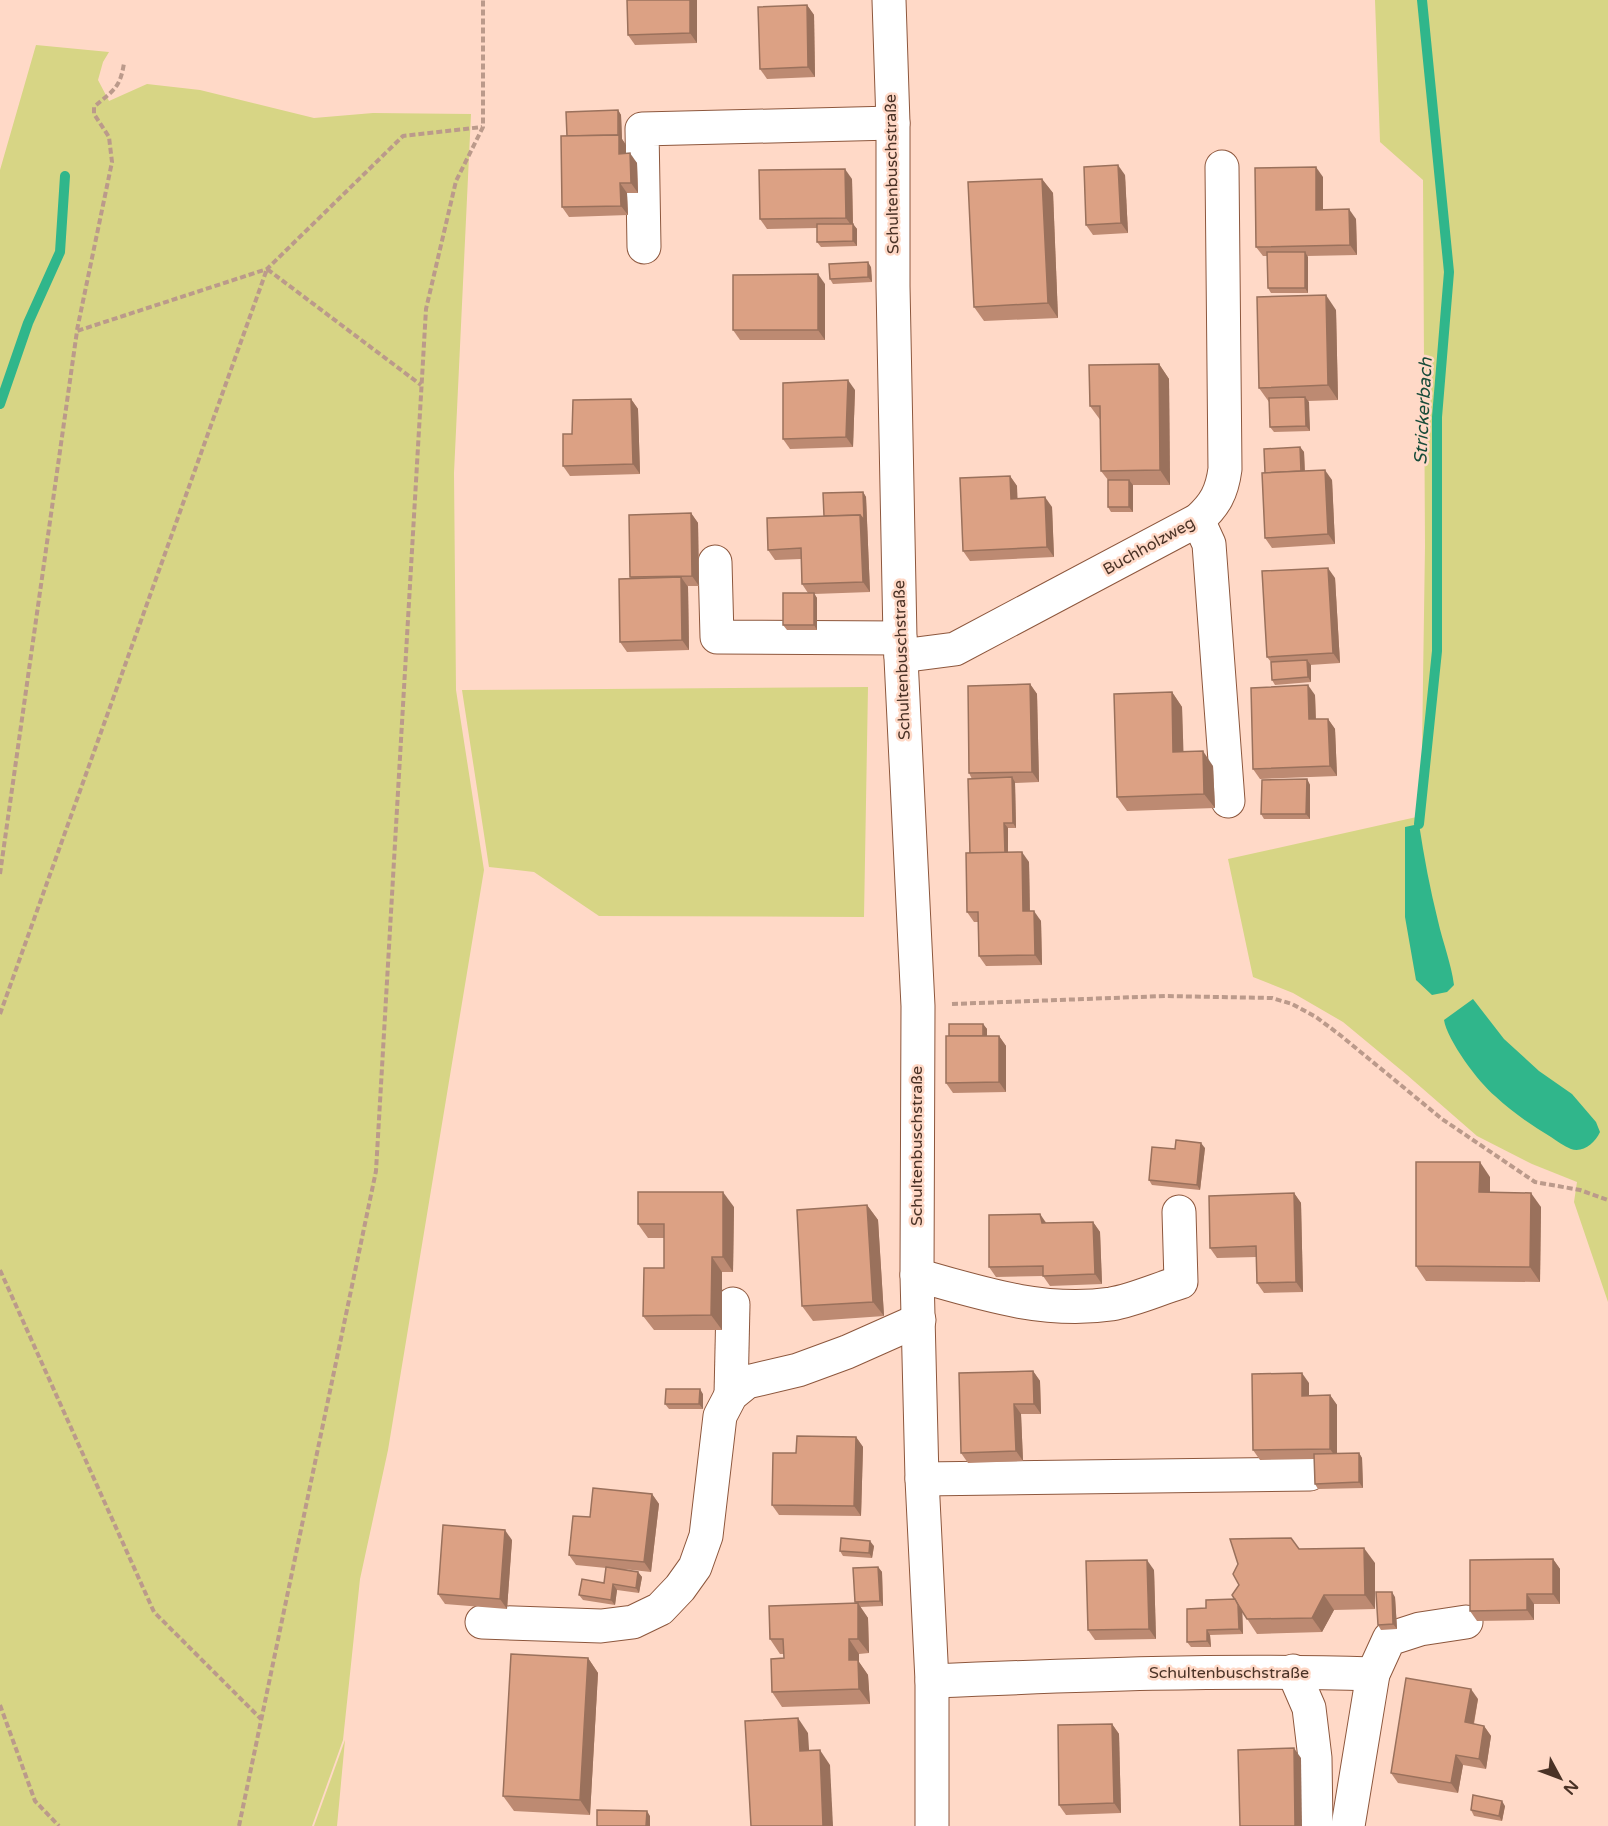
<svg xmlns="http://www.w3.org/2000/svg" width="1608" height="1826" font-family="'Varela Round',sans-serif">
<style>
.green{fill:#d7d585}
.water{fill:#30b68b}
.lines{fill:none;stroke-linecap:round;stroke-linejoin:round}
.stream{stroke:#30b68b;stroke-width:10}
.minor-casing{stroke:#8d573d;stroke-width:35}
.path{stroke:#bb9a8b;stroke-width:4;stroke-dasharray:6 3;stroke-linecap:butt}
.minor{stroke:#fff;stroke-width:33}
.wall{fill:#bd8a72}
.shaded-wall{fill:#9a715c}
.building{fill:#dca184;stroke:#9a715c;stroke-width:1.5}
.labels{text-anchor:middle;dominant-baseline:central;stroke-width:5;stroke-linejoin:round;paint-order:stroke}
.street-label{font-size:16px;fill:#4a3226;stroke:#ffd9c7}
.water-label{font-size:18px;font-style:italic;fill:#184c3a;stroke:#ffd9c7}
</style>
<rect width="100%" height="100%" fill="#ffd9c7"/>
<!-- green -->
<g class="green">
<path d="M1375,0H1608V1302L1574,1202L1577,1182L1532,1164L1477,1136L1407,1075L1343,1022L1293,993L1253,977L1228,859L1421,816L1425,546L1423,180L1380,142Z"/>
<path d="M36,45L109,52L103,62L98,80L109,101L147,84L200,90L314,118L373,113L471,114L454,473L456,690L484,870L388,1450L360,1579L343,1740L312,1826H0V170Z"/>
<path d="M868,687L864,917L599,916L534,872L489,867L462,690Z"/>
<path d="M345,1740L337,1826H314Z"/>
</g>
<!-- water -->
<g class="water">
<path d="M1419,824C1424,857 1430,889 1438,921C1443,943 1451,963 1454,985L1447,992L1432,995L1416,980L1405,917V827Z"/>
<path d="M1473,999L1504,1039L1539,1071L1572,1094L1596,1122L1600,1132C1595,1143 1583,1153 1571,1149C1564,1146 1557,1141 1551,1137C1531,1125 1512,1112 1495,1096C1479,1083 1447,1040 1444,1020Z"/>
</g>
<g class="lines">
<!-- stream -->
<g class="stream">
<path d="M0,404L28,323L60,252L65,176"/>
<path d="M1419,824L1437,651V417L1449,272L1422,0"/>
</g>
<defs>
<g id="minor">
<path d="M889,0L893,123V286L900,638L918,1006L917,1275L922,1479L932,1681V1826"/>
<path d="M644,247L642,129L893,123"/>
<path d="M1198,520L1209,544L1228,801"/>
<path d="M715,562L717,637L900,638"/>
<path d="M901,656L955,649L1198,520C1215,505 1222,492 1225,469L1222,167"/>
<path d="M917,1275C980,1293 1044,1314 1111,1304C1134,1300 1158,1289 1181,1282L1179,1212"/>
<path d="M731,1395L733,1304"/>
<path d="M922,1479L1310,1474"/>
<path d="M482,1622L601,1626L633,1622L660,1609L680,1588L695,1567L706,1536L720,1416L731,1395L747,1382L798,1370L847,1352L919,1320"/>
<path d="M1293,1671L1309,1708L1315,1758L1316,1826"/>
<path d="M932,1681C1079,1675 1226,1669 1373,1674"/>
<path d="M1348,1826L1373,1674L1389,1639L1420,1629L1466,1622"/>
</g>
</defs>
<!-- minor casing -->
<use href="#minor" class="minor-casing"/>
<!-- path -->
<g class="path">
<path d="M77,330L112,162L109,137L94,114V107C113,90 120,89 124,63"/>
<path d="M0,874L77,331L267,269L403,136L482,127"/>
<path d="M952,1004L1165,996L1272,998L1292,1004L1316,1017L1340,1035L1442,1119L1535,1182L1580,1190L1608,1200"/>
<path d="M0,1014L267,269L421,385"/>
<path d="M0,1270L154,1612L261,1719"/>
<path d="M0,1705L35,1801L59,1826"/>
<path d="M239,1826L376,1171L426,309L456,181L483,127V0"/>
</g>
<!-- minor -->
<use href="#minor" class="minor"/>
</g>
<!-- wall -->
<g class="wall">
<path d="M627,0H697V43L635,45L628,35Z"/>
<path d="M807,5L814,15L815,77L767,79L760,69Z"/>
<path d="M618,110L621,115L622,139L626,145V153L637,163L638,193H627L628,215L569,217L562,207L567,136Z"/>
<path d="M1125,175L1128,233L1093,235L1086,225Z"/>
<path d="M1323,177V209L1356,219L1357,255L1307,256L1308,257V293H1271L1268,288L1267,256H1263L1256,247Z"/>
<path d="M852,179L853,224L857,229V246L821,247L817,242V228L767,229L760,219Z"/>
<path d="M1042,179L1053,193L1058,318L984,321L974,307Z"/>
<path d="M871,267L872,282L833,284L830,279Z"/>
<path d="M825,284V340H740L733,330Z"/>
<path d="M1336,310L1338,400L1308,401L1310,431L1274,432L1270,427L1269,402L1259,388Z"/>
<path d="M1159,364L1169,379L1170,485H1133V512H1111L1108,507V480L1101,471V421L1090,406Z"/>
<path d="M855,390L853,447L790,449L783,439Z"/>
<path d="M631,399L638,409L640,474L570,476L563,466L572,434Z"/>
<path d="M1300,447L1304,452L1305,471L1332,480L1335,544L1272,548L1265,538V473Z"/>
<path d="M1010,476L1017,486V499L1052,507L1054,557L970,561L963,551Z"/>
<path d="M863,492L866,497L870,592L814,594L817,598V630H787L783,625L808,593L802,584L801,559L775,560L768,550Z"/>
<path d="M691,513L698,523L699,586H688V587L689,650L627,652L620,642L631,578L630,577Z"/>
<path d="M1335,578L1340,663L1310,665L1311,682L1275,685L1272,680L1271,662L1267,657Z"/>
<path d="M1030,684L1037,694L1039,782L1015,783L1016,828H1008V853L1029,862L1030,911L1041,921L1042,965L986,966L979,956L978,922H974L967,912L972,779L969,773Z"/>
<path d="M1172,692L1182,707L1183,752L1213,766L1215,808L1127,811L1117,797Z"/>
<path d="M1315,695L1316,719H1328L1335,729L1337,776L1260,779L1253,769Z"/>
<path d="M1307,779L1310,785V819H1264L1261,814Z"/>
<path d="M983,1024L987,1029V1036H999L1006,1046V1092L953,1093L946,1083L949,1036Z"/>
<path d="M1205,1148L1200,1190L1152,1185L1149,1180L1175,1149Z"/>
<path d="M1490,1177V1192L1541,1207L1540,1282L1426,1281L1416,1266Z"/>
<path d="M1294,1193L1301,1203L1303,1292L1264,1293L1257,1283L1256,1257L1217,1258L1210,1248Z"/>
<path d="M867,1205L878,1220L884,1316L813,1321L802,1306Z"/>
<path d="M734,1207L733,1272H722V1330H654L643,1316L664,1268V1238H648L638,1224Z"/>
<path d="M1093,1222L1100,1232L1102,1284L1050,1286L1043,1276L996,1277L989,1267L1046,1223Z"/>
<path d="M1033,1371L1040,1381L1041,1414H1021L1023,1461L968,1463L961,1453Z"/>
<path d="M1309,1383V1395H1330L1337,1405V1454L1359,1453L1362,1458L1363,1488L1318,1489L1315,1484L1314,1459L1260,1460L1253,1450Z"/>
<path d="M703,1394V1409H669L665,1404Z"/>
<path d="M856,1437L863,1447L861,1516L779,1515L772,1505L796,1453Z"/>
<path d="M652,1494L659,1504L651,1572L623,1569L638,1572L642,1577L639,1593L617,1590L615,1605L583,1600L579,1595L604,1583L606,1568L576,1565L569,1555L590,1517Z"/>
<path d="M512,1540L507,1609L445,1604L438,1594Z"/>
<path d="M874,1546L872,1558L843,1556L840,1551Z"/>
<path d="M1299,1549L1375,1563V1609L1334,1610L1322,1632L1257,1634L1242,1611L1243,1634L1210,1635L1211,1647H1191L1187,1642L1206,1608L1235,1599Z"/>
<path d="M1553,1559L1560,1569V1604H1534V1620L1477,1621L1470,1611Z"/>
<path d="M878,1567L882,1572L883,1606L860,1607L868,1618L869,1653L859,1654V1662L868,1675L870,1704L782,1707L772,1692L784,1658V1654H780L770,1639L856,1603L855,1602Z"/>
<path d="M1154,1570L1156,1639L1095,1640L1088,1630Z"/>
<path d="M1395,1597L1397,1629L1381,1630L1378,1625Z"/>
<path d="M588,1658L598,1673L590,1815L514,1811L503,1796Z"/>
<path d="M1478,1699L1474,1724L1484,1726L1491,1736L1486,1769L1463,1765L1458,1793L1398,1783L1391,1773Z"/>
<path d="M1112,1724L1119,1734L1121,1813L1066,1815L1059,1805Z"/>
<path d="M1505,1806L1502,1821L1474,1816L1471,1810Z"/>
</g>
<!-- shaded-wall -->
<g class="shaded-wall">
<path d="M690,0H697V43L690,33Z"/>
<path d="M807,5L814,15L815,77L808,67Z"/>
<path d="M618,110L621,115L622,139L626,145V164L619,154Z"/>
<path d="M630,153L637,163L638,193L631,183Z"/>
<path d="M1118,165L1125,175L1128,233L1121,223Z"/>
<path d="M1316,167L1323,177V220L1316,210Z"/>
<path d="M845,169L852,179L853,228L846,218Z"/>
<path d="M1042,179L1053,193L1058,318L1048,303Z"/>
<path d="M620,183L627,193L628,215L621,206Z"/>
<path d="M1349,209L1356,219L1357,255L1350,245Z"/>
<path d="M853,224L857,229V246L853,241Z"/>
<path d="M1305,252L1308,257V293L1305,288Z"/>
<path d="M868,262L871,267L872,282L868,277Z"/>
<path d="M818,274L825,284V340L818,330Z"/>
<path d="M1326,295L1336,310L1338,400L1328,385Z"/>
<path d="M1159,364L1169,379L1170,485L1160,470Z"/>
<path d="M848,380L855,390L853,447L846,437Z"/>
<path d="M1305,397L1309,402L1310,431L1306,426Z"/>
<path d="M631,399L638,409L640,474L633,464Z"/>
<path d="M1300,447L1304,452L1305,481L1302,476Z"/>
<path d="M1325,470L1332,480L1335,544L1328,534Z"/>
<path d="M1010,476L1017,486L1018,509L1011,499Z"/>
<path d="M1129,480L1133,485V512L1129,507Z"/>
<path d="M863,492L866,497L870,592L863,582L860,515Z"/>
<path d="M1045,497L1052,507L1054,557L1047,547Z"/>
<path d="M691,513L698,523L699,586L692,576Z"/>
<path d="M1328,568L1335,578L1340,663L1333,653Z"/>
<path d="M681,577L688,587L689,650L682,640Z"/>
<path d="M814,593L817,598V630L814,625Z"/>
<path d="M1307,660L1311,665V682L1308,677Z"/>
<path d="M1030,684L1037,694L1039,782L1032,772Z"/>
<path d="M1308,685L1315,695L1316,729L1309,719Z"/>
<path d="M1172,692L1182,707L1184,767L1173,752Z"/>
<path d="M1328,719L1335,729L1337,776L1330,766Z"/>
<path d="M1203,751L1213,766L1215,808L1204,794Z"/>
<path d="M1012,777L1015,782L1016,828L1013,823Z"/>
<path d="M1307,779L1310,785V819L1306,814Z"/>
<path d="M1004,823L1008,828V863L1005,858Z"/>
<path d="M1022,852L1029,862L1030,921L1023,911Z"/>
<path d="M1034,911L1041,921L1042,965L1035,955Z"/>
<path d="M983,1024L987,1029V1046L984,1041Z"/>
<path d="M999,1036L1006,1046V1092L999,1082Z"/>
<path d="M1201,1143L1205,1148L1200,1190L1197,1185Z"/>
<path d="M1480,1162L1490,1177V1207L1479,1192Z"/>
<path d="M723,1192L734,1207L733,1272L723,1257Z"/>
<path d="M1294,1193L1301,1203L1303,1292L1296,1282Z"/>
<path d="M1531,1193L1541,1207L1540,1282L1530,1267Z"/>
<path d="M867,1205L878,1220L884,1316L873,1302Z"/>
<path d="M1040,1214L1047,1224L1042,1223Z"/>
<path d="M1093,1222L1100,1232L1102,1284L1095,1274Z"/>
<path d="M712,1257L722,1272V1330L711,1315Z"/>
<path d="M1033,1371L1040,1381L1041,1414L1034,1404Z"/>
<path d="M1302,1373L1309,1383V1406L1302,1396Z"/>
<path d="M700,1389L703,1394V1409L699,1404Z"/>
<path d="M1330,1395L1337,1405V1459L1330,1449Z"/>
<path d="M1014,1404L1021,1414L1023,1461L1016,1451Z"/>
<path d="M856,1437L863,1447L861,1516L854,1506Z"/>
<path d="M1359,1453L1362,1458L1363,1488L1359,1482Z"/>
<path d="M652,1494L659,1504L651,1572L644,1562Z"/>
<path d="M505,1530L512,1540L507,1609L500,1599Z"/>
<path d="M870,1541L874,1546L872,1558L869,1553Z"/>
<path d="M1364,1548L1375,1563V1609L1365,1595Z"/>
<path d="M1553,1559L1560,1569V1604L1553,1594Z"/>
<path d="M1147,1560L1154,1570L1156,1639L1149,1629Z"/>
<path d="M878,1567L882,1572L883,1606L880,1601Z"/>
<path d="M638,1572L642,1577L639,1593L636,1588Z"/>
<path d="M613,1584L617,1590L615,1605L611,1600Z"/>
<path d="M1392,1592L1395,1597L1397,1629L1393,1624Z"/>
<path d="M1527,1594L1534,1604V1620L1527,1610Z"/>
<path d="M1324,1595L1334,1610L1322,1632L1312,1618Z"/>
<path d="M1238,1598L1242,1603L1243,1634L1239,1629Z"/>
<path d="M858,1603L868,1618L869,1653L858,1639Z"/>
<path d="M1207,1630L1210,1635L1211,1647L1207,1641Z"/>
<path d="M849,1639L859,1654V1662L868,1675L870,1704L859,1689L849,1660Z"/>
<path d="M588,1658L598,1673L590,1815L580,1800Z"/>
<path d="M1471,1689L1478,1699L1472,1732L1465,1722Z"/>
<path d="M798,1718L808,1733L810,1766L800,1751Z"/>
<path d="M1112,1724L1119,1734L1121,1813L1114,1803Z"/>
<path d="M1484,1726L1491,1736L1486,1769L1479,1759Z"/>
<path d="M1294,1748L1301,1758L1302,1826H1295Z"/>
<path d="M820,1750L830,1765L833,1826H823Z"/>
<path d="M1456,1755L1463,1765L1458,1793L1451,1783Z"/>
<path d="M1502,1801L1505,1806L1502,1821L1499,1816Z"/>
<path d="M647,1811L650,1816V1826H646Z"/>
</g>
<!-- building -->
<g class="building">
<path d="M627,0H690V33L628,35Z"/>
<path d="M807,5L808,67L760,69L758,7Z"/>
<path d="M618,110V135L567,136L566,112Z"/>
<path d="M619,135V154L630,153L631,183H620L621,206L562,207L561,136Z"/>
<path d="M1118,165L1121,223L1086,225L1084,167Z"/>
<path d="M1316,167V210L1349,209L1350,245L1256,247L1255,168Z"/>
<path d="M845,169L846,218L760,219L759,170Z"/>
<path d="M1042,179L1048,303L974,307L968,182Z"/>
<path d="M817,224H853V241L817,242Z"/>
<path d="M1267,252H1305V288H1268Z"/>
<path d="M868,262V277L830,279L829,264Z"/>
<path d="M818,274V330H733V275Z"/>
<path d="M1326,295L1328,385L1259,388L1257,297Z"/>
<path d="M1159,364L1160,470L1101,471L1100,406H1090L1089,365Z"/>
<path d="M848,380L846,437L783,439V383Z"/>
<path d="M1305,397L1306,426L1270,427L1269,398Z"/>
<path d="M631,399L633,464L563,466V434H572L573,400Z"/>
<path d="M1300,447L1301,471L1265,473L1264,449Z"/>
<path d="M1325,470L1328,534L1265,538L1262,473Z"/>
<path d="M1010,476L1011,499L1045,497L1047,547L963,551L960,478Z"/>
<rect x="1108" y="480" width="21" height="27"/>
<path d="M863,492L864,520L860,515L824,516L823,493Z"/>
<path d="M691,513L692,576L630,577L629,515Z"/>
<path d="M860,515L863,582L802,584L801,548L768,550L767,518Z"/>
<path d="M1328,568L1333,653L1267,657L1262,571Z"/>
<path d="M681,577L682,640L620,642L619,579Z"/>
<rect x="783" y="593" width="31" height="32"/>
<path d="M1307,660L1308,677L1272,680L1271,662Z"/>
<path d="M1030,684L1032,772L969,773L968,686Z"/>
<path d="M1308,685L1309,719H1328L1330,766L1253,769L1251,688Z"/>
<path d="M1172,692L1173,752L1203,751L1204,794L1117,797L1114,694Z"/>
<path d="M1012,777L1013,823H1004L1005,853H970L968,779Z"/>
<path d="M1307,779L1306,814H1261L1262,780Z"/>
<path d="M1022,852L1023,911H1034L1035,955L979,956L978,912H967L966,853Z"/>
<rect x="949" y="1024" width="34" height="12"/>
<path d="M946,1036H999V1082L946,1083Z"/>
<path d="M1176,1140L1201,1143L1197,1185L1149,1180L1152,1147L1175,1149Z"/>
<path d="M1416,1162H1480L1479,1192L1531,1193L1530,1267L1416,1266Z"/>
<path d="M638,1192H723V1257H712L711,1315L643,1316L644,1268H664V1224H638Z"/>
<path d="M1294,1193L1296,1282L1257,1283L1256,1246L1210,1248L1209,1196Z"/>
<path d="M867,1205L873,1302L802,1306L797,1210Z"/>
<path d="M1040,1214L1042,1223L1093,1222L1095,1274L1043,1276V1266L989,1267V1215Z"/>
<path d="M1033,1371L1034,1404H1014L1016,1451L961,1453L959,1373Z"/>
<path d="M1302,1373V1396L1330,1395V1449L1253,1450L1252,1374Z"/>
<path d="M666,1389H700L699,1404H665Z"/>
<path d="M797,1436L856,1437L854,1506L772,1505L773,1453H796Z"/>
<path d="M1359,1453V1482L1315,1484L1314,1454Z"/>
<path d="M593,1488L652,1494L644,1562L569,1555L573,1516L590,1517Z"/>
<path d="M443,1525L505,1530L500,1599L438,1594Z"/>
<path d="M841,1538L870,1541L869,1553L840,1551Z"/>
<path d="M1291,1538L1299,1549L1364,1548L1365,1595H1324L1312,1618L1247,1619L1232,1595L1239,1585L1233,1574L1238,1564L1230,1539Z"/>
<path d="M1553,1559V1594H1527V1610L1470,1611V1560Z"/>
<path d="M1147,1560L1149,1629L1088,1630L1086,1561Z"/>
<path d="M606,1567L638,1572L636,1588L613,1584L611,1600L579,1595L582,1579L604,1583Z"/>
<path d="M878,1567L880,1601L855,1602L853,1568Z"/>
<path d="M1376,1592H1392L1393,1624L1378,1625Z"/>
<path d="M1235,1599L1238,1605L1239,1629L1207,1630V1641L1187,1642V1609L1206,1608V1600Z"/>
<path d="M858,1603V1639H849V1660H858L859,1689L772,1692L771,1659L784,1658L783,1639H770L769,1606Z"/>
<path d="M511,1654L588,1658L580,1800L503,1796Z"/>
<path d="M1406,1678L1471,1689L1465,1722L1484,1726L1479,1759L1456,1755L1451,1783L1391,1773Z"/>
<path d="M798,1718L800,1751L820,1750L823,1826H751L745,1721Z"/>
<path d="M1112,1724L1114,1803L1059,1805L1058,1725Z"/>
<path d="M1294,1748L1295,1826H1240L1238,1750Z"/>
<path d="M1473,1795L1502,1801L1499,1816L1471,1810Z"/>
<path d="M597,1810L647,1811L646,1826H597Z"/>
</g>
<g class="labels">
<!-- street labels -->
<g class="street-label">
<text transform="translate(892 174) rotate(-91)">Schultenbuschstraße</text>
<text transform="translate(1149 546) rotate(-29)">Buchholzweg</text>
<text transform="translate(902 660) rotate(-92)">Schultenbuschstraße</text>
<text transform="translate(917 1146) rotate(-90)">Schultenbuschstraße</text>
<text x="1229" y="1673">Schultenbuschstraße</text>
</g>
<!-- water labels -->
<g class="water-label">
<text transform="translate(1423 411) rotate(-87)">Strickerbach</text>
</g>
</g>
<!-- north arrow -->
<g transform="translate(1560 1778) rotate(131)" stroke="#ffd9c7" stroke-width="4.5" paint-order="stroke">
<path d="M0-4.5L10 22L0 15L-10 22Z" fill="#4a3226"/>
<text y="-9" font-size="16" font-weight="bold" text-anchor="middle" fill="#4a3226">N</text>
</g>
</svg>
